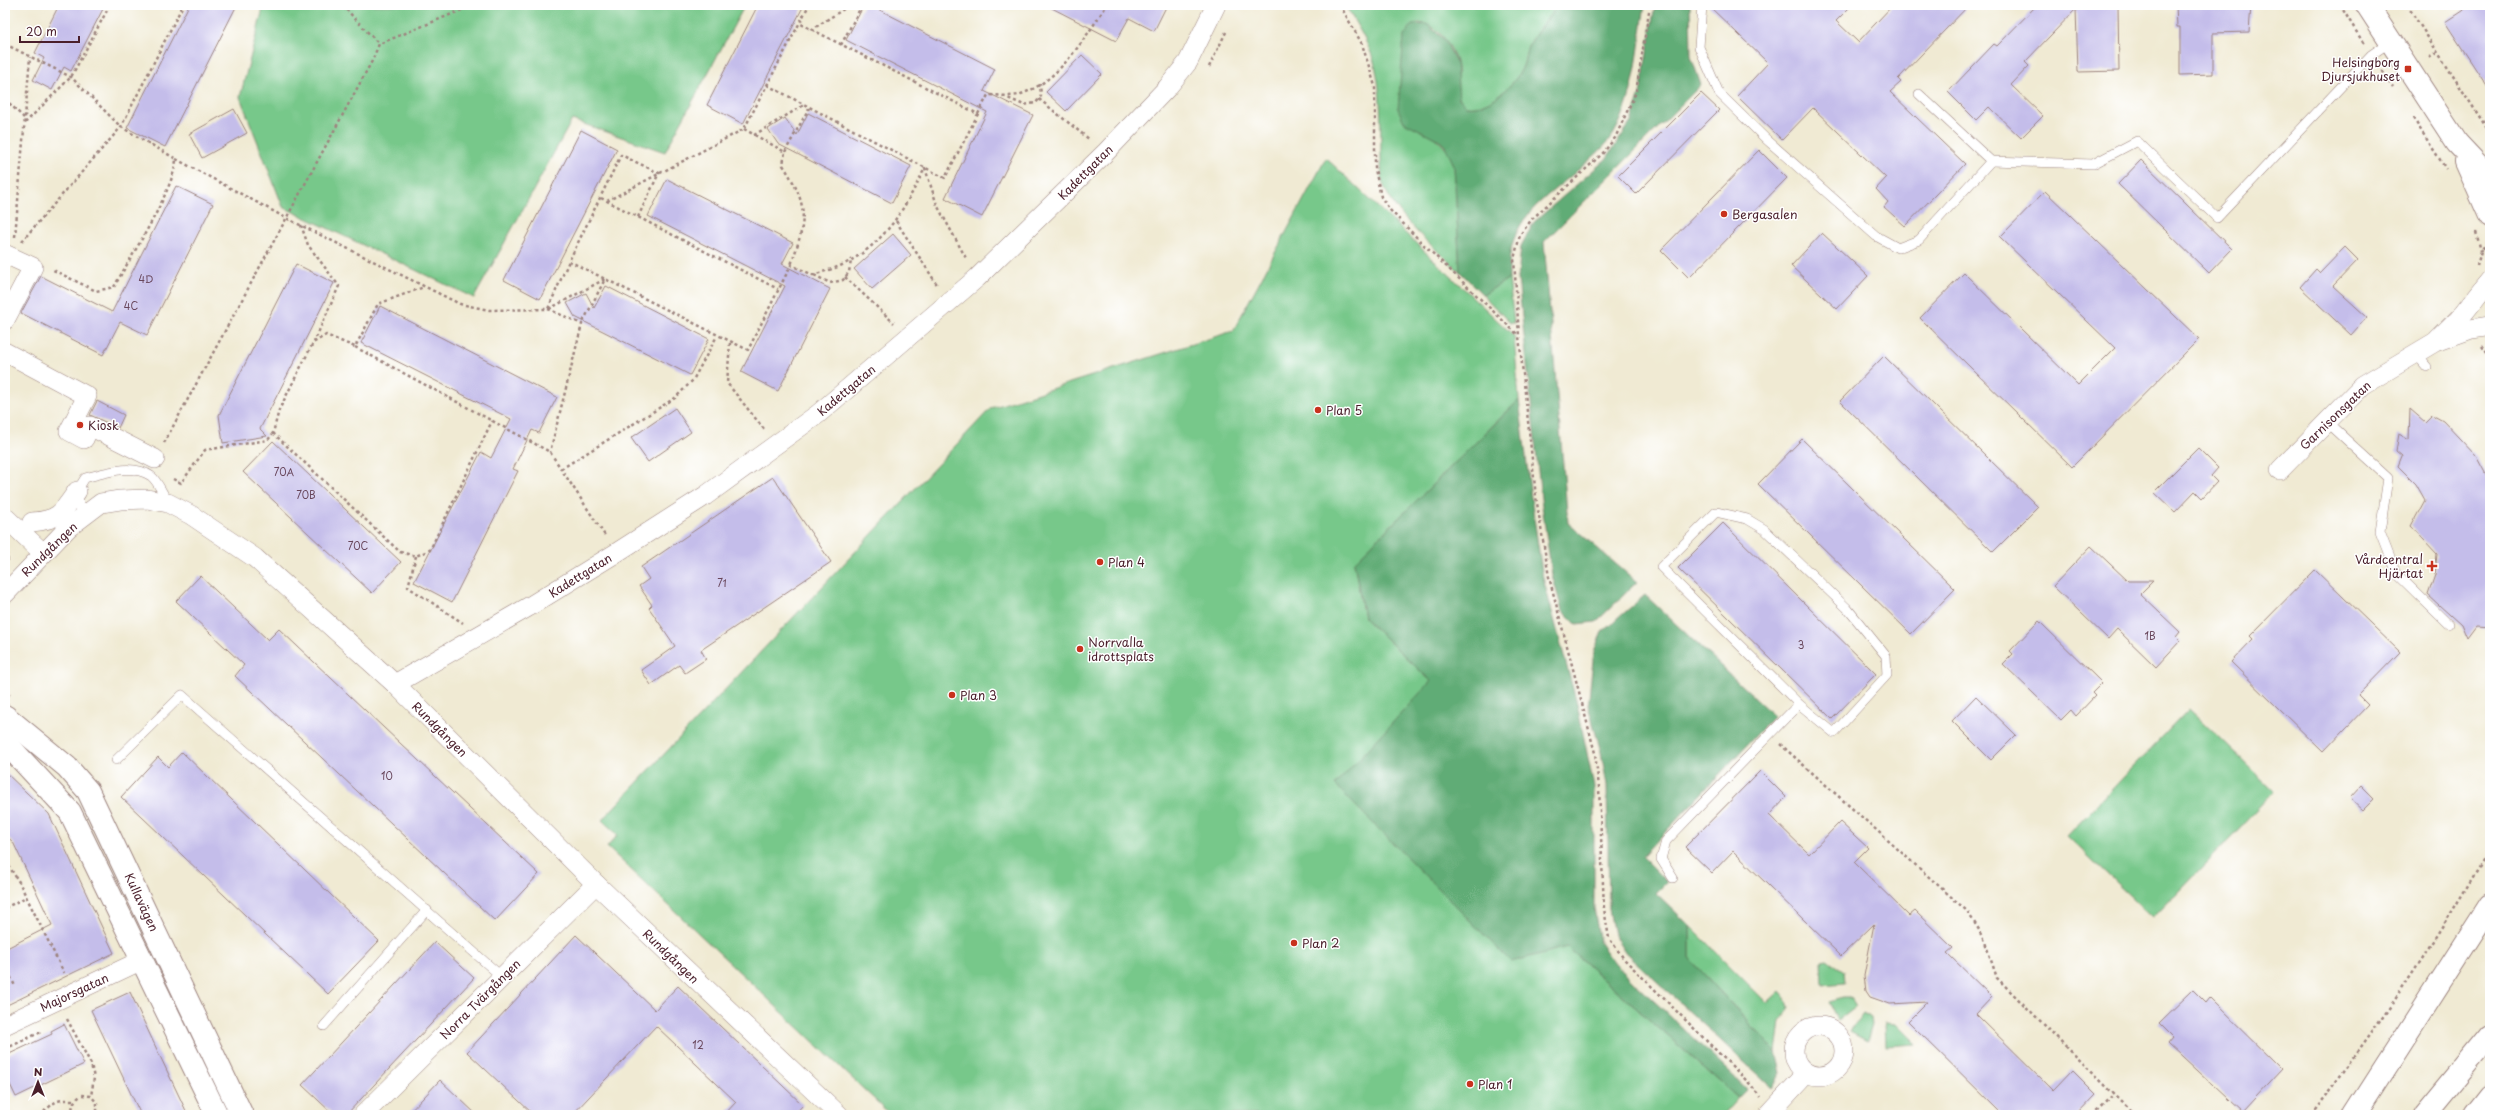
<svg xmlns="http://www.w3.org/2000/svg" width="2495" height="1120" font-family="'Playpen Sans',sans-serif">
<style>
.green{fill:#77c88a;stroke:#60745a}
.forest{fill:#61ac76;stroke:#566650}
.building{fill:#c4bdea}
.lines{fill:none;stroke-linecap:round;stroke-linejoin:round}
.lane-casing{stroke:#9d847f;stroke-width:10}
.street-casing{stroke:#9d847f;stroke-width:20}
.secondary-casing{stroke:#9d847f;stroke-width:24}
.highway-casing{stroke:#9d847f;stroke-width:24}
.path{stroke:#9d847f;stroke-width:2.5;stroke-dasharray:3 3;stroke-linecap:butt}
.lane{stroke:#fff;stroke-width:9}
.street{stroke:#fff;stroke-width:19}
.secondary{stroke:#fff;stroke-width:22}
.highway{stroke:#fff;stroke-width:22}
.poi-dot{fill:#c8321e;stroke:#fff;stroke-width:1.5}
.labels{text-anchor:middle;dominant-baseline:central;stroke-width:3;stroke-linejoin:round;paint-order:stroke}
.number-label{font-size:10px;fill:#68465b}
.poi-label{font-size:12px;fill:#4a1f2b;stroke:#fff;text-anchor:start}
.street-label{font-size:12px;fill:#4a1f2b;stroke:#fff}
</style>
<rect width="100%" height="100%" fill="#fff"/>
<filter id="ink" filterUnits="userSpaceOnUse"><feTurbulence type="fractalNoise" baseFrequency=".025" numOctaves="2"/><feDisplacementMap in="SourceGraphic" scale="8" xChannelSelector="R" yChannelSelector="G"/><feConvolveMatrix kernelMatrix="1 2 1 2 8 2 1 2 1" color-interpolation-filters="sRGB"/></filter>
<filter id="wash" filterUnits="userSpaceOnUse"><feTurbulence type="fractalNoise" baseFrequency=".012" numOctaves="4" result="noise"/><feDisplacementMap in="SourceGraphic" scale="16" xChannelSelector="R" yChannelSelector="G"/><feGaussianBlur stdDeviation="0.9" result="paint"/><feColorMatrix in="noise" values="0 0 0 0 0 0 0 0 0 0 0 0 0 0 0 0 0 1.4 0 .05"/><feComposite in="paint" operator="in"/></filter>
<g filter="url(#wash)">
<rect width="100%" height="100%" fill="#f0ead3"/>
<!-- green -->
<g class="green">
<path d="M264,5H745L665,152L572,120L474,298L283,207L240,97Z"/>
<path d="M1345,5H1558C1548,18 1537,31 1529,45C1525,52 1526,59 1523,66C1516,85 1488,110 1466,106C1452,95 1460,77 1456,62C1451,44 1437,23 1417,23L1404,122C1428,133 1445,139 1454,165L1460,272C1432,245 1396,218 1382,182C1379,143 1384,103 1375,65C1369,43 1356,24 1345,5Z"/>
<path d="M1326,158L1514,336L1519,400L1354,562L1364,618L1431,681L1567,947L1738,1098L1723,1115H891L607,847L618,835L602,820L991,408L1233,331Z"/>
<path d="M1509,278L1514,323H1510L1483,295Z"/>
<path d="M2189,709L2275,791L2153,918L2067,836Z"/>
<path d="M1690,926L1767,1003L1780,991L1786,998L1789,1007L1780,1022L1776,1052L1690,959Z"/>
<path d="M1826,959L1844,972L1845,983L1822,985L1821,960Z"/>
<path d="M1844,998H1851L1856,1006L1838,1020L1829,1002Z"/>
<path d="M1864,1013L1871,1018L1872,1025L1867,1041L1850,1032Z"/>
<path d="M1885,1023L1896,1024L1916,1044L1886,1046Z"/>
</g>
<!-- forest -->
<g class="forest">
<path d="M1558,5H1645C1638,48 1636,97 1613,135C1605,147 1594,156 1584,165C1542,202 1506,218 1509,278L1483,295L1460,272L1454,165L1445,146L1439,140L1404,122L1398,109L1404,36L1412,25L1427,24L1445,40L1456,62L1459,98L1466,106C1487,110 1516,85 1523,66C1526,59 1525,52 1529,45C1537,31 1548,18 1558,5Z"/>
<path d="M1655,5H1690L1691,56L1701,85L1544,242L1568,523L1637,582L1596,622L1576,624L1562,610L1552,575L1541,499L1518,278L1521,246L1534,222L1606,159L1631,122L1640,94Z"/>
<path d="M1519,400L1531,498L1543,578L1577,704L1594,787V908L1600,943L1615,964L1747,1089L1738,1098L1567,947L1511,962L1335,785L1431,681L1364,618L1354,562Z"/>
<path d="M1645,595L1774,716L1642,857L1667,882L1656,893L1690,926V959L1776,1052L1781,1073L1772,1088L1626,953L1614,935L1609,909L1607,785L1601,752L1588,706L1594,651L1602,632Z"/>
</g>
<g id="blocks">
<!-- building -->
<g class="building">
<path d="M59,5H105L71,71L64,67L52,90L33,80L44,58L35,53Z"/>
<path d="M189,5H237L165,147L127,128Z"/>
<path d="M758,5H804L743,124L707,105Z"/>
<path d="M864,5H870L995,69L984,91L1033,115L982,217L945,198L987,112L846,40Z"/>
<path d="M1046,5H1167L1154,31L1129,18L1116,41Z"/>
<path d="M1708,5H1852L1836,21L1858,42L1893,5H1969L1898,79L1901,82L1890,92L1965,164L1905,226L1884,207L1888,202L1876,189L1886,178L1813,108L1782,140L1737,96L1768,63Z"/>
<path d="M2037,5H2118L2119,71L2078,72L2076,9L2025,62L2029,66L2011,85L2043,116L2021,138L1989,107L1976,120L1948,92L1994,44L1997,46Z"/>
<path d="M2176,5H2251L2249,32L2213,33V74L2180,75V27H2177Z"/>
<path d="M2471,5H2490V91L2445,22Z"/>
<path d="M1082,55L1102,74L1066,111L1046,92Z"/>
<path d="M1701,93L1719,110L1636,194L1618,176Z"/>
<path d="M234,109L247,133L202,158L189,134Z"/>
<path d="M808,113L911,166L892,203L778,144L768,129L785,118L797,135Z"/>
<path d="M581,130L617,149L540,299L504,280Z"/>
<path d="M1759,150L1787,178L1689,278L1661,250Z"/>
<path d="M2141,160L2232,249L2209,273L2118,184Z"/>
<path d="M667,179L793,243L782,264L830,289L778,391L741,372L785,286L648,216Z"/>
<path d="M176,186L213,204L147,335L120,322L103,355L21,313L41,276L112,312Z"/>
<path d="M2045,191L2199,339L2072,467L1920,318L1964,273L2078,385L2115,348L2000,237Z"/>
<path d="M1822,233L1868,276L1837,309L1791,266Z"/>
<path d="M893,234L911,255L872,289L854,269Z"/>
<path d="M2345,247L2358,260L2333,286L2367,317L2351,335L2300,287L2316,269L2320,273Z"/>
<path d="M296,264L334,283L260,429L267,436L223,443L219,415Z"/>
<path d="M606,286L709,339L690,375L575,317L567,303L586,293L594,308Z"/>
<path d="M380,306L557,397L539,433L532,430L513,469L518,471L452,602L414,582L481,452L491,458L511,419L361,343Z"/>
<path d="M1884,356L2038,507L1993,552L1840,401Z"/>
<path d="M97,401L124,415L118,428L90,415Z"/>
<path d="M675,408L691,432L648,462L631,438Z"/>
<path d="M2410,409L2425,422L2432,415L2443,421L2476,456L2490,482V628L2476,627L2467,639L2461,625L2428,595L2435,575L2437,554L2411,526L2425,500L2416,484L2398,466L2402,456L2396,451L2399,434L2409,440Z"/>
<path d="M1802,439L1955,589L1911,634L1758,484Z"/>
<path d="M273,441L401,562L372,593L243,472Z"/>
<path d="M2198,448L2218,468L2211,476L2217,482L2202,498L2195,491L2175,512L2154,492Z"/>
<path d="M773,477L831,562L701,650L706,659L685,673L679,665L651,685L641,670L675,646L649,608L652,605L639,586L649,579L641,567Z"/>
<path d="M1723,523L1876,674L1832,719L1678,568Z"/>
<path d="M2091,546L2128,581H2153L2140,594L2180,632L2176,637L2180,641L2156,667L2117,629L2108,639L2053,586Z"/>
<path d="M2315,570L2400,652L2358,695L2368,705L2323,752L2231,662L2253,639L2250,636Z"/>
<path d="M200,576L268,640L279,629L539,874L495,921L235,676L244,665L176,601Z"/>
<path d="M2039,621L2102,683L2092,693L2095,696L2076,716L2071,710L2061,720L2003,664L2013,654L2010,651Z"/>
<path d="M1976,696L2016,735L1991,760L1952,721Z"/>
<path d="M182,752L379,941L328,994L121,797L158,757L168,767Z"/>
<path d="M1760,771L1786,797L1769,815L1809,854L1840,822L1868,848L1854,862L1909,916L1915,911L1953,948L1947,953L1992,997L1976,1014L2053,1090L2072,1070L2096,1094L2076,1115H2003L1908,1021L1927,1002L1890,1004L1870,997L1866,991L1864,976L1874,924L1841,956L1733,851L1712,873L1685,847Z"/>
<path d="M5,772L49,814L114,953L5,1006V949L52,925L13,842L5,835Z"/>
<path d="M2361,786L2374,799L2363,810L2350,798Z"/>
<path d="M576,935L655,1010L678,986L803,1105L794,1115H724L736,1102L656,1026L572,1115H534L467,1052Z"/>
<path d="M435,942L474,978L346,1115H334L302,1085Z"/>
<path d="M2193,990L2205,1002L2209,997L2282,1069L2242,1112L2168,1043L2173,1037L2159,1023Z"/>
<path d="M130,992L159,1054L188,1115H141L91,1010Z"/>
<path d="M64,1024L84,1064L16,1097L5,1074V1056L52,1034L51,1031Z"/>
<path d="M440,1080L477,1115H407Z"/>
</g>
</g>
</g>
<g filter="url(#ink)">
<use href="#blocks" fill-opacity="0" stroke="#9d847f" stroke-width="1"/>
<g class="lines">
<defs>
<g id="lane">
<path d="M1702,5L1699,47L1719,93L1766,139L1876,236L1898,248L1919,240L1991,161"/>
<path d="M1919,94L1991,161L2093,164L2137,141L2217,218L2371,55L2390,42"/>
<path d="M2415,353L2427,367"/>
<path d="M2326,421L2388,478L2380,532L2396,573L2448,624"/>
<path d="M82,518L77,491L85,478C105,473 131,463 151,476C158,481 163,495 168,502"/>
<path d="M116,760L182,695L502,977"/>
<path d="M1673,878L1661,859L1666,841L1799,704L1834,733L1887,675L1886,656L1847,608L1764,529L1747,519L1716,512L1661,567L1799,704"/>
<path d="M324,1026L427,910"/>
</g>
<g id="street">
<path d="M5,254L33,267L5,320"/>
<path d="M2438,339L2463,314L2490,280"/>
<path d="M5,352L87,396L69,431L84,439L90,426L155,459"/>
<path d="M2280,470L2363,385L2435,342L2471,329L2490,326"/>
<path d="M5,517L43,553"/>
<path d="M32,522C59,520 62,513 77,491"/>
<path d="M5,594L68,528L101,503L120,500L147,499L168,503L191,515L255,558L395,684L596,884L839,1115"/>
<path d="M395,684L530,606L616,553L705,496L818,414L977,278L1106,152L1167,88L1188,62L1216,5"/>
<path d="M5,1025L142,960"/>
<circle cx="1819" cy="1051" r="25"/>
<path d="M363,1115L596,884"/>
<path d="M1768,1115L1807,1073"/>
</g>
<g id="secondary">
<path d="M2367,5L2457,143L2490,178"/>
<path d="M2466,162L2490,216"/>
<path d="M5,716L67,767L88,791L242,1115"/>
<path d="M5,742L70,812L217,1115"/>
</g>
<g id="highway">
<path d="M2355,1115L2490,905"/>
<path d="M2424,1115L2490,1035"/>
<path d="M2475,1115L2490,1096"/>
</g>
</defs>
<!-- lane casing -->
<use href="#lane" class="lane-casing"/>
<!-- street casing -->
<use href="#street" class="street-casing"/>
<!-- secondary casing -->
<use href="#secondary" class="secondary-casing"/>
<!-- highway casing -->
<use href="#highway" class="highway-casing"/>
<!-- path -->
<g class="path">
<path d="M342,5L379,44"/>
<path d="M1340,5L1362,44L1375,86V169L1381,197L1390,210L1424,245L1518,335"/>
<path d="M1650,5L1636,92L1615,138L1603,153L1532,219L1520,235L1514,259L1519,336L1536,497L1549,577L1595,753L1599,787L1604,909L1609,938L1624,959L1751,1085L1760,1097"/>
<path d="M2340,5L2364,44"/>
<path d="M2407,5L2490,133"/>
<path d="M811,30L850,5"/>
<path d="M5,44L71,77L121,127L176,159C174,191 131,256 114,287L96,291L51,269"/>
<path d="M841,45L862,5"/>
<path d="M2429,58L2438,52"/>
<path d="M2378,66L2393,87"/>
<path d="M1209,67L1227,30"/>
<path d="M767,85L945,178L978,114L799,23"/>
<path d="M1003,96L1024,105L1036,103L1041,96L1040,84"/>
<path d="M5,99L24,118"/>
<path d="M1039,99L1090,140"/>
<path d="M978,114L988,95C997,95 1010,97 1018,95C1059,83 1085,37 1107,5"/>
<path d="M2413,118L2446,169"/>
<path d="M25,123L71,77L110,5"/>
<path d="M744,129L785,152L783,165C810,207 806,221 791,265"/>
<path d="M754,135L804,105"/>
<path d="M785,152L809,108"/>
<path d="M176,159L286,218L460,304L489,310L548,309L569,261L621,155L659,173L638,217"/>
<path d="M601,198L778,289"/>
<path d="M607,201L744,129L809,5"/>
<path d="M896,221L938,286"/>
<path d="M301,225L308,245L339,286L314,342"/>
<path d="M2476,232L2481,251"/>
<path d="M15,237L30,57"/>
<path d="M22,241L121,127L183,5"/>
<path d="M569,261L748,350L791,265L813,275C825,271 838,268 848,262C887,241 906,206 925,168L937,205L967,260"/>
<path d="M2477,266L2481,251L2490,237"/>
<path d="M814,275L830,283L843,280L849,272L851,261"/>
<path d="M845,277L894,323"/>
<path d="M548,309L582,324L550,452"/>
<path d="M549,309L605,279L582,324"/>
<path d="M730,343L727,383L764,429"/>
<path d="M2482,346L2490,357"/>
<path d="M355,347L550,452L606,537"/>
<path d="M273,433L400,552L416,556L430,550L492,421"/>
<path d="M164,443L372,61L379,44L474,5"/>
<path d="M561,469L675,398L693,380L717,336"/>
<path d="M173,479L181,483L205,450L268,440L273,433L279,410L313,343L326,335L355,347L378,304L424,287"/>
<path d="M6,546L8,562"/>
<path d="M416,556L408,587L463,623"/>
<path d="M5,691L10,695"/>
<path d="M1780,744L1967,911L1983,936L1997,978L2135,1115"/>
<path d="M5,860L19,882L64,973"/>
<path d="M5,908L26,897"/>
<path d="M5,966L15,986"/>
<path d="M67,1019L91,1064L94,1078L91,1096"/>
<path d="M5,1049L41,1032"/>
<path d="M5,1109L8,1115"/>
<path d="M97,1111L104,1115"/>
<path d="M39,1115C56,1104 50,1099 74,1100"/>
<path d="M74,1115C70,1106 74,1100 82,1095L91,1096L97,1103V1111L95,1115"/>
<path d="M2092,1115L2113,1095"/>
<path d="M2310,1115C2377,1031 2436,941 2490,848"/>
</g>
<!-- lane -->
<use href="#lane" class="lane"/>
<!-- street -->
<use href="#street" class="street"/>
<!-- secondary -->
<use href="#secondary" class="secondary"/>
<!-- highway -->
<use href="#highway" class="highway"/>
</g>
</g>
<!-- markers -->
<g class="poi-dot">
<rect x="2404" y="65" width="8" height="8" rx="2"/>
<circle cx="1724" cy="214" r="4"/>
<circle cx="1318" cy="410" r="4"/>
<circle cx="80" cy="425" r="4"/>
<circle cx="1100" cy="562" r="4"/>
<path d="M2430 560h4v4h4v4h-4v4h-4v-4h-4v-4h4z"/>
<circle cx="1080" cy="649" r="4"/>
<circle cx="952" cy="695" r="4"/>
<circle cx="1294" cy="943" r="4"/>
<circle cx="1470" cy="1084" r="4"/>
</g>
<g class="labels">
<!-- number labels -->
<g class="number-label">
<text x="146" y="278">4D</text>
<text x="131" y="305">4C</text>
<text x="284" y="471">70A</text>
<text x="306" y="494">70B</text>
<text x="358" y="545">70C</text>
<text x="722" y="582">71</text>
<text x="2150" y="635">1B</text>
<text x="1801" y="644">3</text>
<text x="387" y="775">10</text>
<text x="698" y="1044">12</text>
</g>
<!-- poi labels -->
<g class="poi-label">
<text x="2400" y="62" text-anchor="end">Helsingborg<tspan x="2400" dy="14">Djursjukhuset</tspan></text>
<text x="1732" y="214">Bergasalen</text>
<text x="1326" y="410">Plan 5</text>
<text x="88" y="425">Kiosk</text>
<text x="2423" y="559" text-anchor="end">Vårdcentral<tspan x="2423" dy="14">Hjärtat</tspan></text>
<text x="1108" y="562">Plan 4</text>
<text x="1088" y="642">Norrvalla<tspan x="1088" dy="14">idrottsplats</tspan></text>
<text x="960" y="695">Plan 3</text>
<text x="1302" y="943">Plan 2</text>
<text x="1478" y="1084">Plan 1</text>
</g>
<!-- street labels -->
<g class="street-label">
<text transform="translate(1085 172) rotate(-45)">Kadettgatan</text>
<text transform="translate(846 390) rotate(-40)">Kadettgatan</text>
<text transform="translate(2335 415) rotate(-44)">Garnisonsgatan</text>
<text transform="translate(49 549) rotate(-44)">Rundgången</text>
<text transform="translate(580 575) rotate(-32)">Kadettgatan</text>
<text transform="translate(440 729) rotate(45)">Rundgången</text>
<text transform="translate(142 902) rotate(65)">Kullavägen</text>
<text transform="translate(671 956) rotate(44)">Rundgången</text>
<text transform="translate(74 992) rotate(-25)">Majorsgatan</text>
<text transform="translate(480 999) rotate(-45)">Norra Tvärgången</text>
</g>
</g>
<!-- margin -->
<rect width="2495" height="1120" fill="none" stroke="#fff" stroke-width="20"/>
<!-- north arrow -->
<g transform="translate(38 1082)" stroke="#ffffff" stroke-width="3" paint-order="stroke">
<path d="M0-3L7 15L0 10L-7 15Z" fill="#4a1f2b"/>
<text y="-6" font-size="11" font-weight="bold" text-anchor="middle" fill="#4a1f2b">N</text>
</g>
<!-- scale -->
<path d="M20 36v6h59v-6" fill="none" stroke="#4a1f2b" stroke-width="2"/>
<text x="26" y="36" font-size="12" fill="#4a1f2b" stroke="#ffffff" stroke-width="3" paint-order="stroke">20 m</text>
</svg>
